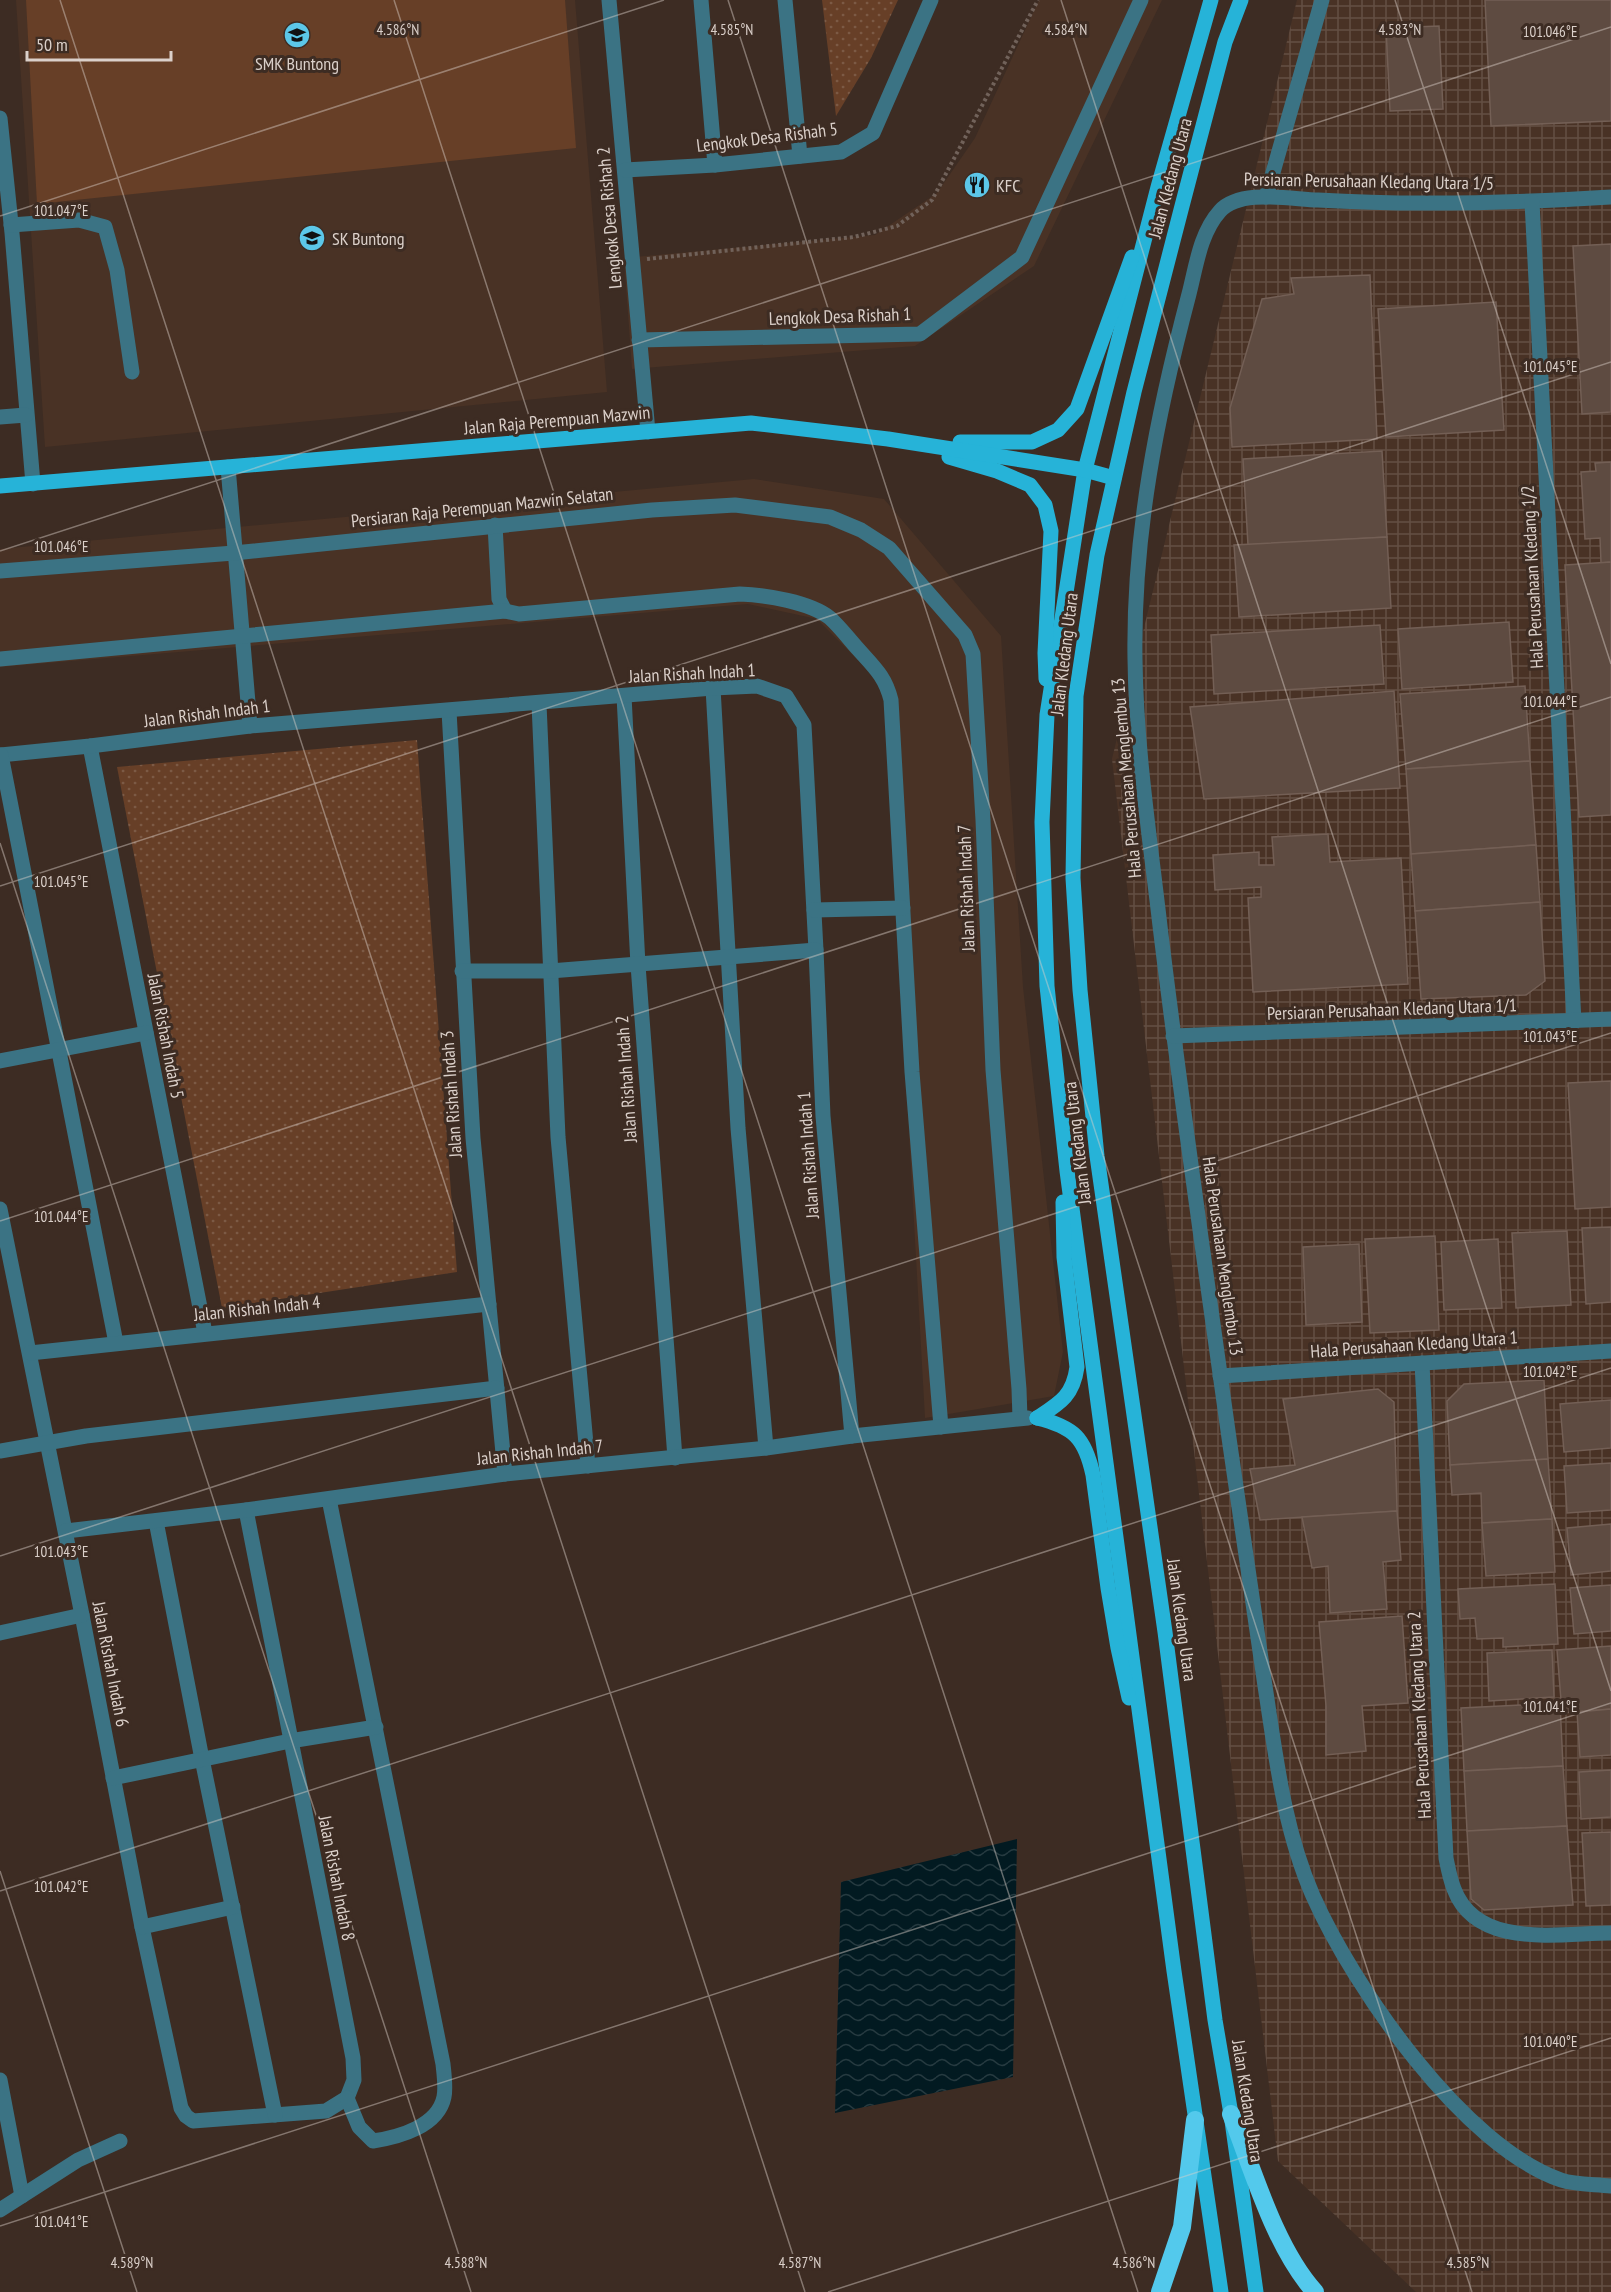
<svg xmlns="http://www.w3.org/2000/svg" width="1611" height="2292" font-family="'PT Sans Narrow',sans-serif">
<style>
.built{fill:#493225}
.industrial{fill:url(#industrial-grid)}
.grass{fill:#673f27}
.park{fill:url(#park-dots)}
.water{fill:url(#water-waves)}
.building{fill:#5e4b41;stroke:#735f55;stroke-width:1.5}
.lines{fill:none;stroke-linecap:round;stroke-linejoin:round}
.path{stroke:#71625a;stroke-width:4;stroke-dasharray:3 3;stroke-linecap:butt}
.minor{stroke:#3b7384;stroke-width:15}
.major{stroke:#26b3d8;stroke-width:15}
.highway{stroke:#53c9ec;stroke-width:18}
.ticks{fill:none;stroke:#dbd0ca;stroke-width:1.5;stroke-opacity:0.45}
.labels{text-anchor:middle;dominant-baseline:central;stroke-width:6;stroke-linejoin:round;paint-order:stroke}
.poi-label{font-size:18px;fill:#dbd0ca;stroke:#3d2c23;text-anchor:start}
.street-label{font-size:18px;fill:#dbd0ca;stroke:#3d2c23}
.ticks-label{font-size:15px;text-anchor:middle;fill:#dbd0ca;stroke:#3d2c23;stroke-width:6;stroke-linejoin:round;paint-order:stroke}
</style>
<defs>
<pattern id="industrial-grid" width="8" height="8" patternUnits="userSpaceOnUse" patternTransform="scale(1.5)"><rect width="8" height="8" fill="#493225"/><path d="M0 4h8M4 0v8" fill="none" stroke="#634f43"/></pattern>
<pattern id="park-dots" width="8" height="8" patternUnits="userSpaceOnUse" patternTransform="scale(1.5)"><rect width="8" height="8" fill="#673f27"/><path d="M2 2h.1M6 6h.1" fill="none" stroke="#7c5a45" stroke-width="1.8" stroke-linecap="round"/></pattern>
<pattern id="water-waves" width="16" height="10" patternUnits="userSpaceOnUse" patternTransform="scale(1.5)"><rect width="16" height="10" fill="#021a21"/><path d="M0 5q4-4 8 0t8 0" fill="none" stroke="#263a40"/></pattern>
</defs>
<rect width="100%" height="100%" fill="#3d2c23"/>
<!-- built -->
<g class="built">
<path d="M16,0H575L607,392L45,447Z"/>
<path d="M1039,0H1162L1034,266L915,346L632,369L624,258L875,235L937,193L975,138Z"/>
<path d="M754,479L884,499L1001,636L1023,987L1063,1352L1054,1396L925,1418L884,686L817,619L748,604L0,667V549Z"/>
</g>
<!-- industrial -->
<path class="industrial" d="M1297,0H1611V2292H1416L1278,2161L1112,759Z"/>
<!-- grass -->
<path class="grass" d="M26,0H565L576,148L37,204Z"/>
<!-- park -->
<g class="park">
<path d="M822,0H898L871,58L836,116Z"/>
<path d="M417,740L457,1272L222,1308L117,767Z"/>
</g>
<!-- water -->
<path class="water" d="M1017,1839L1013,2077L835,2113L841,1882Z"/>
<!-- building -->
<g class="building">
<path d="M1485,0H1611V121L1491,126Z"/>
<path d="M1439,26L1443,109L1390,111L1386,28Z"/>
<path d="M1611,244V412L1582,414L1573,246Z"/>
<path d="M1370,275L1377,439L1232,447L1230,408L1262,299L1294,294L1291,278Z"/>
<path d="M1496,302L1504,430L1386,437L1378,309Z"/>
<path d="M1382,451L1387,537L1248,545L1243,459Z"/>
<path d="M1611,462V562L1601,563L1600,538L1585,539L1581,472L1596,471L1595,463Z"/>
<path d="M1387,537L1391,608L1239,617L1234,545Z"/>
<path d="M1611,562V815L1579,817L1565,565Z"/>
<path d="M1509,622L1513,682L1402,689L1398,629Z"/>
<path d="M1380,625L1384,684L1214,694L1211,635Z"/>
<path d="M1525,686L1530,761L1406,769L1400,694Z"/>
<path d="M1394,691L1400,788L1204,799L1190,707Z"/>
<path d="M1530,761L1536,845L1411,854L1406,769Z"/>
<path d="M1328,834L1330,862L1401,858L1408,984L1253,992L1248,898L1261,897V887L1215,890L1213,855L1259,852V865H1274L1272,837Z"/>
<path d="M1536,845L1540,902L1415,911L1411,854Z"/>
<path d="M1540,902L1545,981L1526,995L1421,999L1415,911Z"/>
<path d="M1611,1081V1207L1575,1209L1568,1083Z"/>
<path d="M1611,1227V1302L1586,1304L1582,1228Z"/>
<path d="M1567,1231L1571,1305L1516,1308L1512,1233Z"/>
<path d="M1435,1236L1439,1330L1370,1333L1365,1239Z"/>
<path d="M1498,1239L1502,1308L1444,1310L1441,1242Z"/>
<path d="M1359,1244L1362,1322L1306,1325L1303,1247Z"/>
<path d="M1544,1380L1548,1459L1450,1465L1447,1401L1464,1384Z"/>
<path d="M1378,1389L1394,1402L1397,1511L1260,1520L1250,1469L1295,1465L1283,1399Z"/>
<path d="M1611,1400V1448L1564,1452L1560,1404Z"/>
<path d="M1548,1459L1552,1519L1482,1523L1481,1493L1452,1495L1450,1465Z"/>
<path d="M1611,1463V1510L1567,1513L1564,1466Z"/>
<path d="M1397,1511L1401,1560L1383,1562L1387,1609L1330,1613L1328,1566L1312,1568L1302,1517Z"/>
<path d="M1552,1519L1555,1572L1486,1576L1482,1523Z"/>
<path d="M1611,1524V1571L1571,1575L1567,1528Z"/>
<path d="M1555,1584L1558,1644L1503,1647V1638L1477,1639L1475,1618L1460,1619L1458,1589Z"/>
<path d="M1611,1585V1631L1574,1634L1570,1588Z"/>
<path d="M1402,1616L1408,1703L1362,1706L1366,1751L1326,1755V1706L1319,1622Z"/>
<path d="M1611,1646V1709L1562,1713L1557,1650Z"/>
<path d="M1552,1650L1554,1697L1489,1701L1487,1653Z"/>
<path d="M1560,1703L1563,1766L1464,1771L1461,1708Z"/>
<path d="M1611,1709V1755L1580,1757L1577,1712Z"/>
<path d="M1563,1766L1567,1826L1467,1831L1464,1771Z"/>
<path d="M1611,1770V1817L1581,1819L1579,1772Z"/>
<path d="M1567,1826L1573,1905L1484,1910L1471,1899L1467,1831Z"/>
<path d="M1611,1832V1905L1586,1906L1582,1833Z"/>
</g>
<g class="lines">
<!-- path -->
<path class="path" d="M647,259L854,237L897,226L932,200L1038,0"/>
<!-- minor -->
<g class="minor">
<path d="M609,0L648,432"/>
<path d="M701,0L715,165"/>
<path d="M785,0L800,156"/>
<path d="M0,118L12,233L33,484"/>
<path d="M625,170L715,165L841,152L873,133L931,0"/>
<path d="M1266,197L1322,0"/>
<path d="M1611,197C1513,203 1416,206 1318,200C1289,199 1240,189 1220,211C1200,233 1196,267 1189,294C1157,415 1133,534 1135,659C1136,749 1150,838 1160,926C1181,1100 1206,1273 1230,1445C1241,1526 1253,1606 1265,1686C1276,1757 1284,1830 1313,1896C1354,1988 1463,2146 1561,2180C1576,2185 1595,2184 1611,2186"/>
<path d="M1532,202L1574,1022"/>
<path d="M11,225L79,220L105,227L117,270L132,372"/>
<path d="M639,340L920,334L1022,257L1141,0"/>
<path d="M0,417L26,415"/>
<path d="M228,467L250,726"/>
<path d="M495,525L499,599L505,611"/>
<path d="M0,571L234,553L652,510L735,505L830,517L861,530L889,548L965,635L973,654L983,820L993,1070L1019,1389L1020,1418"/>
<path d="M0,659L505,611L519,614L740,594C766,595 810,602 830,618C840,627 849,639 858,649C874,667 885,676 891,700L912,1072L941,1427"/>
<path d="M713,688L738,1128L766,1448"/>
<path d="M624,696L638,965L675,1458"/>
<path d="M539,704L558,1137L588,1466"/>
<path d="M449,711L473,1138L505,1474"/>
<path d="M90,746L205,1333"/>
<path d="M0,755L90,746L250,726L713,688L757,686L786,696L804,725L816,950L823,1116L852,1436"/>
<path d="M1,755L116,1343"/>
<path d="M814,910L903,908"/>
<path d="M462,971H550L816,950"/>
<path d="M1173,1036L1611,1019"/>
<path d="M0,1061L146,1033"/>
<path d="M0,1209L82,1615L142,1927L181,2108L186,2116L193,2121L326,2111L347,2098L354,2080L353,2058L246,1510"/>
<path d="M30,1353L489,1304"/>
<path d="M1422,1363L1446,1858C1448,1868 1450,1879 1454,1889C1477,1950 1560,1933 1611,1933"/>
<path d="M1220,1376L1611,1351"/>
<path d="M0,1451L86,1436L497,1388"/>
<path d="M329,1499L443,2064C444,2074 446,2087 444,2097C438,2126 400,2137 373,2141L359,2127L347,2098"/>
<path d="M156,1521L202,1759L275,2115"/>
<path d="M66,1531L246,1510L505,1474L766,1448L852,1436L1028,1418"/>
<path d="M0,1633L82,1615"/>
<path d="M113,1778L290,1741L376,1727"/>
<path d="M142,1927L233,1907"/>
<path d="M0,2080L22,2196"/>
<path d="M0,2210L78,2160L120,2141"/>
</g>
<!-- major -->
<g class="major">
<path d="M1211,0L1158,187L1085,470L1047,715L1042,822L1047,986L1067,1171L1174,1971L1221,2292"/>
<path d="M1241,0L1225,42L1182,206L1134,392L1097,555L1076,696L1073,878L1080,990L1097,1156L1165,1632L1215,2020L1231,2114L1256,2292"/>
<path d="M960,442H1032L1058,430L1077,409L1132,257"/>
<path d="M949,457L997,471L1030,485L1045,505L1051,531L1045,653L1046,679"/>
<path d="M0,486L751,423L888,439L1085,470L1114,478"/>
<path d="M1037,1418C1074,1427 1085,1438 1093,1475L1108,1588L1118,1648L1129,1698"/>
<path d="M1037,1418C1060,1403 1073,1396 1077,1367L1064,1257L1063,1202"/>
</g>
<!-- highway -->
<g class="highway">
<path d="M1231,2114C1253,2170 1275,2248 1315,2292"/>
<path d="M1160,2292L1182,2227L1195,2120"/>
</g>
</g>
<!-- ticks -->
<path class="ticks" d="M60,0L805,2292M394,0L1138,2292M728,0L1472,2292M1061,0L1611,1691M1395,0L1611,664M0,216L664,0M0,551L1611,27M0,843L471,2292M0,886L1611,362M0,1221L1611,697M0,1556L1611,1033M0,1871L137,2292M0,1891L1611,1368M0,2226L1611,1703M828,2292L1611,2038"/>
<!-- icons -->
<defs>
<symbol id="school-disc" viewBox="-11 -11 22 22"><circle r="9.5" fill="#5cc7e8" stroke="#3d2c23"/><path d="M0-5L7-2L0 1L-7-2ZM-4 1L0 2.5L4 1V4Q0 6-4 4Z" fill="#111"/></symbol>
<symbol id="restaurant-disc" viewBox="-11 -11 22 22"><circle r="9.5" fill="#5cc7e8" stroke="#3d2c23"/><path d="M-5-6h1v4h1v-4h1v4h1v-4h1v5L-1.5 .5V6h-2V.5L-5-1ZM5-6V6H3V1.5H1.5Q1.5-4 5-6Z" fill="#111"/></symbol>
</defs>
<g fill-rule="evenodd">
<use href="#school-disc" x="282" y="20" width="30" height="30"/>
<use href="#restaurant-disc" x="962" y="170" width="30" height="30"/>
<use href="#school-disc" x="297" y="223" width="30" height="30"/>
</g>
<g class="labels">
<!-- poi labels -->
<g class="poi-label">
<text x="297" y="63" text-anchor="middle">SMK Buntong</text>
<text x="996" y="185">KFC</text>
<text x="332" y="238">SK Buntong</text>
</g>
<!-- street labels -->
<g class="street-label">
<text transform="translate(767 137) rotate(-7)">Lengkok Desa Rishah 5</text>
<text transform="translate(1170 178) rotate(-75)">Jalan Kledang Utara</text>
<text transform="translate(1369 181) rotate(1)">Persiaran Perusahaan Kledang Utara 1/5</text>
<text transform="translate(609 218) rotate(-95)">Lengkok Desa Rishah 2</text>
<text transform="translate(840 316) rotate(-2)">Lengkok Desa Rishah 1</text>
<text transform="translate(557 420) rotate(-5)">Jalan Raja Perempuan Mazwin</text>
<text transform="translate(482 507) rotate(-6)">Persiaran Raja Perempuan Mazwin Selatan</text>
<text transform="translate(1532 577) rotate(-93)">Hala Perusahaan Kledang 1/2</text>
<text transform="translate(1064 654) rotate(-83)">Jalan Kledang Utara</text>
<text transform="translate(692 673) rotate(-3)">Jalan Rishah Indah 1</text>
<text transform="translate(207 713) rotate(-7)">Jalan Rishah Indah 1</text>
<text transform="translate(1126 778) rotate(-95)">Hala Perusahaan Menglembu 13</text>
<text transform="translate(966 888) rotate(-92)">Jalan Rishah Indah 7</text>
<text transform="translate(1392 1009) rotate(-2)">Persiaran Perusahaan Kledang Utara 1/1</text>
<text transform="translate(166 1036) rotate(79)">Jalan Rishah Indah 5</text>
<text transform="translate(626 1079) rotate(-94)">Jalan Rishah Indah 2</text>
<text transform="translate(451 1094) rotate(-94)">Jalan Rishah Indah 3</text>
<text transform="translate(1077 1143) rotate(-97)">Jalan Kledang Utara</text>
<text transform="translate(808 1155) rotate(-94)">Jalan Rishah Indah 1</text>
<text transform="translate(1223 1256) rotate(82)">Hala Perusahaan Menglembu 13</text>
<text transform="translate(257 1308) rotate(-6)">Jalan Rishah Indah 4</text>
<text transform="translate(1414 1344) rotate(-4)">Hala Perusahaan Kledang Utara 1</text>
<text transform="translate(540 1452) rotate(-6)">Jalan Rishah Indah 7</text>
<text transform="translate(1182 1620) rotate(82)">Jalan Kledang Utara</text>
<text transform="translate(111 1664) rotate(79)">Jalan Rishah Indah 6</text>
<text transform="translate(1419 1715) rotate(-93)">Hala Perusahaan Kledang Utara 2</text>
<text transform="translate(337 1878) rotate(79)">Jalan Rishah Indah 8</text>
<text transform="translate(1248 2101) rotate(81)">Jalan Kledang Utara</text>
</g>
</g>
<g class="ticks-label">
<text x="398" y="35">4.586°N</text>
<text x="732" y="35">4.585°N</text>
<text x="1066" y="35">4.584°N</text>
<text x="1400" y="35">4.583°N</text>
<text x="1550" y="37">101.046°E</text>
<text x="61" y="216">101.047°E</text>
<text x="1550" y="372">101.045°E</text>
<text x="61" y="552">101.046°E</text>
<text x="1550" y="707">101.044°E</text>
<text x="61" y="887">101.045°E</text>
<text x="1550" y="1042">101.043°E</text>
<text x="61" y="1222">101.044°E</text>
<text x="1550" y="1377">101.042°E</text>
<text x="61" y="1557">101.043°E</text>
<text x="1550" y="1712">101.041°E</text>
<text x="61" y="1892">101.042°E</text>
<text x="1550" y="2047">101.040°E</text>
<text x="61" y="2227">101.041°E</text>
<text x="132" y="2268">4.589°N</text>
<text x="466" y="2268">4.588°N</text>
<text x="800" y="2268">4.587°N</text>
<text x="1134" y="2268">4.586°N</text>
<text x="1468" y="2268">4.585°N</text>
</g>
<!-- scale -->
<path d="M27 51v9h144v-9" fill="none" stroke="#dbd0ca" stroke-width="3"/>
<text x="36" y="51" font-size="18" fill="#dbd0ca" stroke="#3d2c23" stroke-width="4.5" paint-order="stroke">50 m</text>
</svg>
